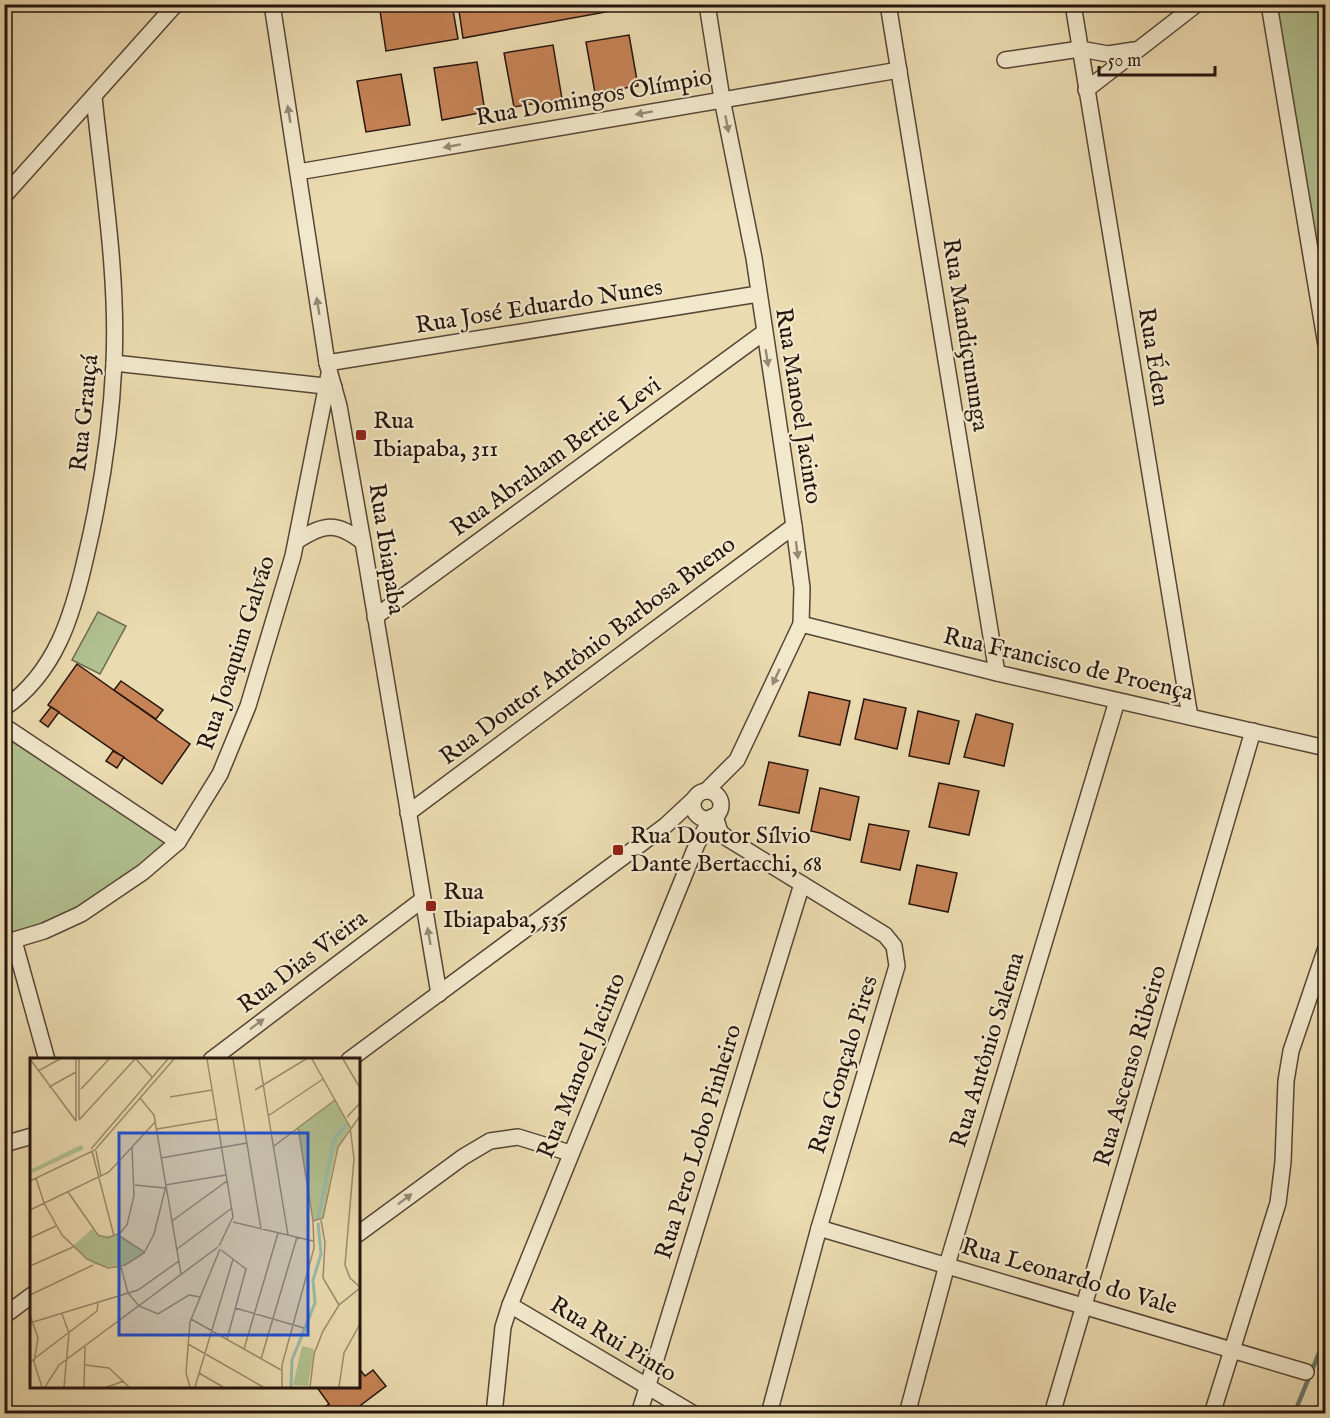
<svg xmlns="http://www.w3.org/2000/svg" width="1330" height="1418" font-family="'IM FELL English',serif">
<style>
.green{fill:#b2c190;stroke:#6c6b4f;stroke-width:1.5}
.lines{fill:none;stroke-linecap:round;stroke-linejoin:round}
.stream{stroke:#6a796c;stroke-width:4.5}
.building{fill:#c58356;stroke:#25150e;stroke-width:1.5}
.minor-casing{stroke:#564636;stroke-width:18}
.minor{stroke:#f2e8cc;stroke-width:15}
.oneway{fill:#968976}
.poi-dot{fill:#8f2418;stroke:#f2e8cc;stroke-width:2}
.labels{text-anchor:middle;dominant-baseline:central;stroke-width:4.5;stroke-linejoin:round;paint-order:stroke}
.street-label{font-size:24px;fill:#25150e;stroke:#f2e8cc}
.poi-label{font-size:24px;fill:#25150e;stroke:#f2e8cc;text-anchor:start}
.inset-river{fill:none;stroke:#98bbab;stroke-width:3}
.inset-road{fill:none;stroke:#9c8c6f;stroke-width:1.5}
.view{fill:#1d4ed8;fill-opacity:0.15;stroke:#1d4ed8;stroke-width:3}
.inset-edge{fill:none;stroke:#25150e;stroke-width:3}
</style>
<rect width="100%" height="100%" fill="#ebdbb0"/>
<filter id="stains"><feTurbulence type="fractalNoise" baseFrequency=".00333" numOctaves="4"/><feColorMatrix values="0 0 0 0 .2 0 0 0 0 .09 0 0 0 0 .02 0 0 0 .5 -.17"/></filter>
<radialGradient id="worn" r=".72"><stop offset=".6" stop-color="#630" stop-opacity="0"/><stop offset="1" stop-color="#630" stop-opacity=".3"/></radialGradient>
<!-- green -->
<g class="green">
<path d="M1278,5H1325V345L1278,48Z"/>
<path d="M98,612L126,626L100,674L72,660Z"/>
<path d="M4,726L177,841L78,914L4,941Z"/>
</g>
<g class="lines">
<!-- stream -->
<path class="stream" d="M1294,1414L1326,1336"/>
</g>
<!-- building -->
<g class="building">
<path d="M379,4H452L458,39L386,51Z"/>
<path d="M458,4H604L606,12L463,38Z"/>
<path d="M629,35L638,86L595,93L586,42Z"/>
<path d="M553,45L562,99L514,107L504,53Z"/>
<path d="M477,62L485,112L442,120L434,68Z"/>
<path d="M401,74L410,125L366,132L357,81Z"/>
<path d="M77,664L190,744L162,784L48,705Z"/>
<path d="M121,681L163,710L156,719L114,690Z"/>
<path d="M809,692L850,701L840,745L799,736Z"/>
<path d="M864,699L906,708L897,749L855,739Z"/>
<path d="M51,707L59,712L48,727L40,721Z"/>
<path d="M918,711L959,721L949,764L909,756Z"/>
<path d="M976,714L1013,724L1004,766L964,757Z"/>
<path d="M113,751L124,757L117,768L106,761Z"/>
<path d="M769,762L808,770L799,813L759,805Z"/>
<path d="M939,783L979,791L969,835L929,827Z"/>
<path d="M820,788L859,797L850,840L811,831Z"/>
<path d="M869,824L909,831L900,870L861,862Z"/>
<path d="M917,865L957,873L948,912L909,904Z"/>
<path d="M358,1367L365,1376L373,1370L386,1386L349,1414H323L320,1410L329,1404L316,1386H358Z"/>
</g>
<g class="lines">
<defs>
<g id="minor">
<path d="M272,4L327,363L339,406L363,542L439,994"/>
<path d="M888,4L997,673"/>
<path d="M1073,4L1190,717"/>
<path d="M1269,4L1326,345"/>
<path d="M1005,60L1080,49L1108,54L1134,50"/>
<path d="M1086,90L1197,4"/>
<path d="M298,172L899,70"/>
<path d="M4,196L176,4"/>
<path d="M114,363L334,387"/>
<path d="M327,363L758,294"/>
<path d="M297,541C324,523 337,522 363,542"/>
<path d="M375,617L763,333"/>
<path d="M801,624L997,673L1326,748"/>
<path d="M4,708C56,673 73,614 86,556C101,493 111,428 114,363C118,274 103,185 94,97"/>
<path d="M4,726L178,842"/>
<path d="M706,791L737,760L801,624L802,588L794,526L754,258L722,99L707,4"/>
<circle cx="707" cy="805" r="14"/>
<path d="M408,813L794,526"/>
<path d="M715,816L720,832L727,838L885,935L894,946L897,966L819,1228L769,1414"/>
<path d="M14,941L47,1060"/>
<path d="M4,943L44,931L81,914L143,872L178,842L220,774L248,706L293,556L329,374"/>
<path d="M211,1060L422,900"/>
<path d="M349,1060L665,826L694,799"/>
<path d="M4,1144L32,1136"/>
<path d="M819,1228L1306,1372"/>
<path d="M358,1234L463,1157L490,1141L518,1137L570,1153"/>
<path d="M510,1305L694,1414"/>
<path d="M4,1316L32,1295"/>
<path d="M494,1414L503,1327L510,1305L697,844L712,817"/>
<path d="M639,1414L802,884"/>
<path d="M907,1414L947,1265L1117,701"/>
<path d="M1052,1414L1253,731"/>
<path d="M1212,1414L1278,1203L1283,1162L1286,1081L1291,1051L1326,948"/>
</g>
</defs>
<!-- minor casing -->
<use href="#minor" class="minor-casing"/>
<!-- minor -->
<use href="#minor" class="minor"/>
</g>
<!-- one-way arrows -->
<defs><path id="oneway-solid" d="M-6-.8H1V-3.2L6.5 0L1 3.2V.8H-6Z" transform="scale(1.5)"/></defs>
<g class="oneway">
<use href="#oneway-solid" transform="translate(644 113) rotate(170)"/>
<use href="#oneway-solid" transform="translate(289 114) rotate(-99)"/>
<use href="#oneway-solid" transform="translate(727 124) rotate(79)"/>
<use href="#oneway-solid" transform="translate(452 146) rotate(170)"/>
<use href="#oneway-solid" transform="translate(318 306) rotate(-99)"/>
<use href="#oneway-solid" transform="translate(767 358) rotate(81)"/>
<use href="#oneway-solid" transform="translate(797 550) rotate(83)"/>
<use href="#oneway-solid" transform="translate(776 677) rotate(115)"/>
<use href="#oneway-solid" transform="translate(429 936) rotate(-100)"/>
<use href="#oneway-solid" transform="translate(257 1024) rotate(-37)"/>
<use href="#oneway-solid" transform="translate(405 1199) rotate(-37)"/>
</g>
<!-- markers -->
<g class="poi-dot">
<rect x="355" y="429" width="12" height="12" rx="3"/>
<rect x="612" y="844" width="12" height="12" rx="3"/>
<rect x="425" y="900" width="12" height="12" rx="3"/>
</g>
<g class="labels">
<!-- street labels -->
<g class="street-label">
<text transform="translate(594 98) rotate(-10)">Rua Domingos Olímpio</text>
<text transform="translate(539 307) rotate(-9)">Rua José Eduardo Nunes</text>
<text transform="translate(965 335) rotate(81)">Rua Mandiçununga</text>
<text transform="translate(1153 357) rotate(81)">Rua Éden</text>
<text transform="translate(798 406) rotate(81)">Rua Manoel Jacinto</text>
<text transform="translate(85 413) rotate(-84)">Rua Grauçá</text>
<text transform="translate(556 457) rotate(-36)">Rua Abraham Bertie Levi</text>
<text transform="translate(386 549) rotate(81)">Rua Ibiapaba</text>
<text transform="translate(588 651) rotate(-37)">Rua Doutor Antônio Barbosa Bueno</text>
<text transform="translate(237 653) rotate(-72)">Rua Joaquim Galvão</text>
<text transform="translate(1068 665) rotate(13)">Rua Francisco de Proença</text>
<text transform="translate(303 962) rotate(-37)">Rua Dias Vieira</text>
<text transform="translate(988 1050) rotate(-73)">Rua Antônio Salema</text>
<text transform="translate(844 1065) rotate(-73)">Rua Gonçalo Pires</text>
<text transform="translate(582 1066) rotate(-68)">Rua Manoel Jacinto</text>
<text transform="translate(1131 1066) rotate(-74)">Rua Ascenso Ribeiro</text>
<text transform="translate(699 1142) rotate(-73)">Rua Pero Lobo Pinheiro</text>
<text transform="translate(1069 1277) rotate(16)">Rua Leonardo do Vale</text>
<text transform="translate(613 1340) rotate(31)">Rua Rui Pinto</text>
</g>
<!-- poi labels -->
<g class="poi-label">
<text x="373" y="421">Rua<tspan x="373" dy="28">Ibiapaba, 311</tspan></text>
<text x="630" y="836">Rua Doutor Sílvio<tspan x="630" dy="28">Dante Bertacchi, 68</tspan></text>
<text x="443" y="892">Rua<tspan x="443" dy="28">Ibiapaba, 535</tspan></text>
</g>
</g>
<!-- overview -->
<g transform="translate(30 1058)">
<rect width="330" height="330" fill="#ebdbb0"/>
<path d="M305,42L320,69L305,96L293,160L283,163L268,69ZM51,87L54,91L0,116V112ZM62,171L70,178L88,177L114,195L100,205L76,209L64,206L43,188ZM272,288L284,291L278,328L263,327Z" fill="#b2c190"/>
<path class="inset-river" d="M288,161L304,81L317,66M261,329L262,302L285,245L283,222L291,196L288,165"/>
<path class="inset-road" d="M0,1L46,63M46,1V63M106,1L122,19M177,1L203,159L189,188M203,1L231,171M229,1L258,177M282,1L320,69L324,101L315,207L320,220L330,229M313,1L330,30M8,13L30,1M19,29L46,14M51,31L79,1M225,32L276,1M140,39L182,32M110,40L124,57L151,216M238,58L293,21M317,59L330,45M49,61V1M49,62L105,1M268,69L283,163M127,71L187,61M244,88L305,42M61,91L138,1M62,93L84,178M66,93L71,119M131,100L217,85M6,120L14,145L32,177L57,201L78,210L95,207L114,195L124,176L136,128M0,123L65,92L144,1M105,127L135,130M135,127L196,117M38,134L68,177L78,180L90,175L97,167L104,138L102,89M0,152L79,114L126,63M291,162L295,185L293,220L309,247M142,163L197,123M203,164L283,183M88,177L114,194M0,180L26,168M147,191L202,150M191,192L216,211L197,281M0,208L43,189M91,209L98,235L109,248L128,256L159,237L170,239M0,237L63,207M205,250L274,270M32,256L39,275L34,329M0,257L8,280L4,304L12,329M161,261L251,312M0,265L108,232L149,203M158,286L233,329M214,291L248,175M231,301L267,179M0,304L67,253L68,245M55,307L79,310L99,329M169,315L193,329M15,329L29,307L188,189M54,329L55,289M77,329L94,323M160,329L156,315L160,264L190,191M165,329L203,201M252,329V307L284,190L283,163L293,160L308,89L330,58M280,329L284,296L293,273L309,247L330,230M309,329L314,295L330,266"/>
<path class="view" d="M89,75H278V277H89Z"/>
<rect width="330" height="330" class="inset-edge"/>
</g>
<!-- margin -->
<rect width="1330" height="1418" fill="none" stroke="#ebdbb0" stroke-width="24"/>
<rect x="6" y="6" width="1318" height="1406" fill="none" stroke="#25150e" stroke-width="3"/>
<rect x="12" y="12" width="1306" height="1394" fill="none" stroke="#25150e" stroke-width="1.5"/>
<!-- scale -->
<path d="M1099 66v9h116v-9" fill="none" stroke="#25150e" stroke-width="3"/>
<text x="1108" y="66" font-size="18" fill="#25150e" stroke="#f2e8cc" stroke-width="4.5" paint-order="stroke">50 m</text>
<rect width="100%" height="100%" filter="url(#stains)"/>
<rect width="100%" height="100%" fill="url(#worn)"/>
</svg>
